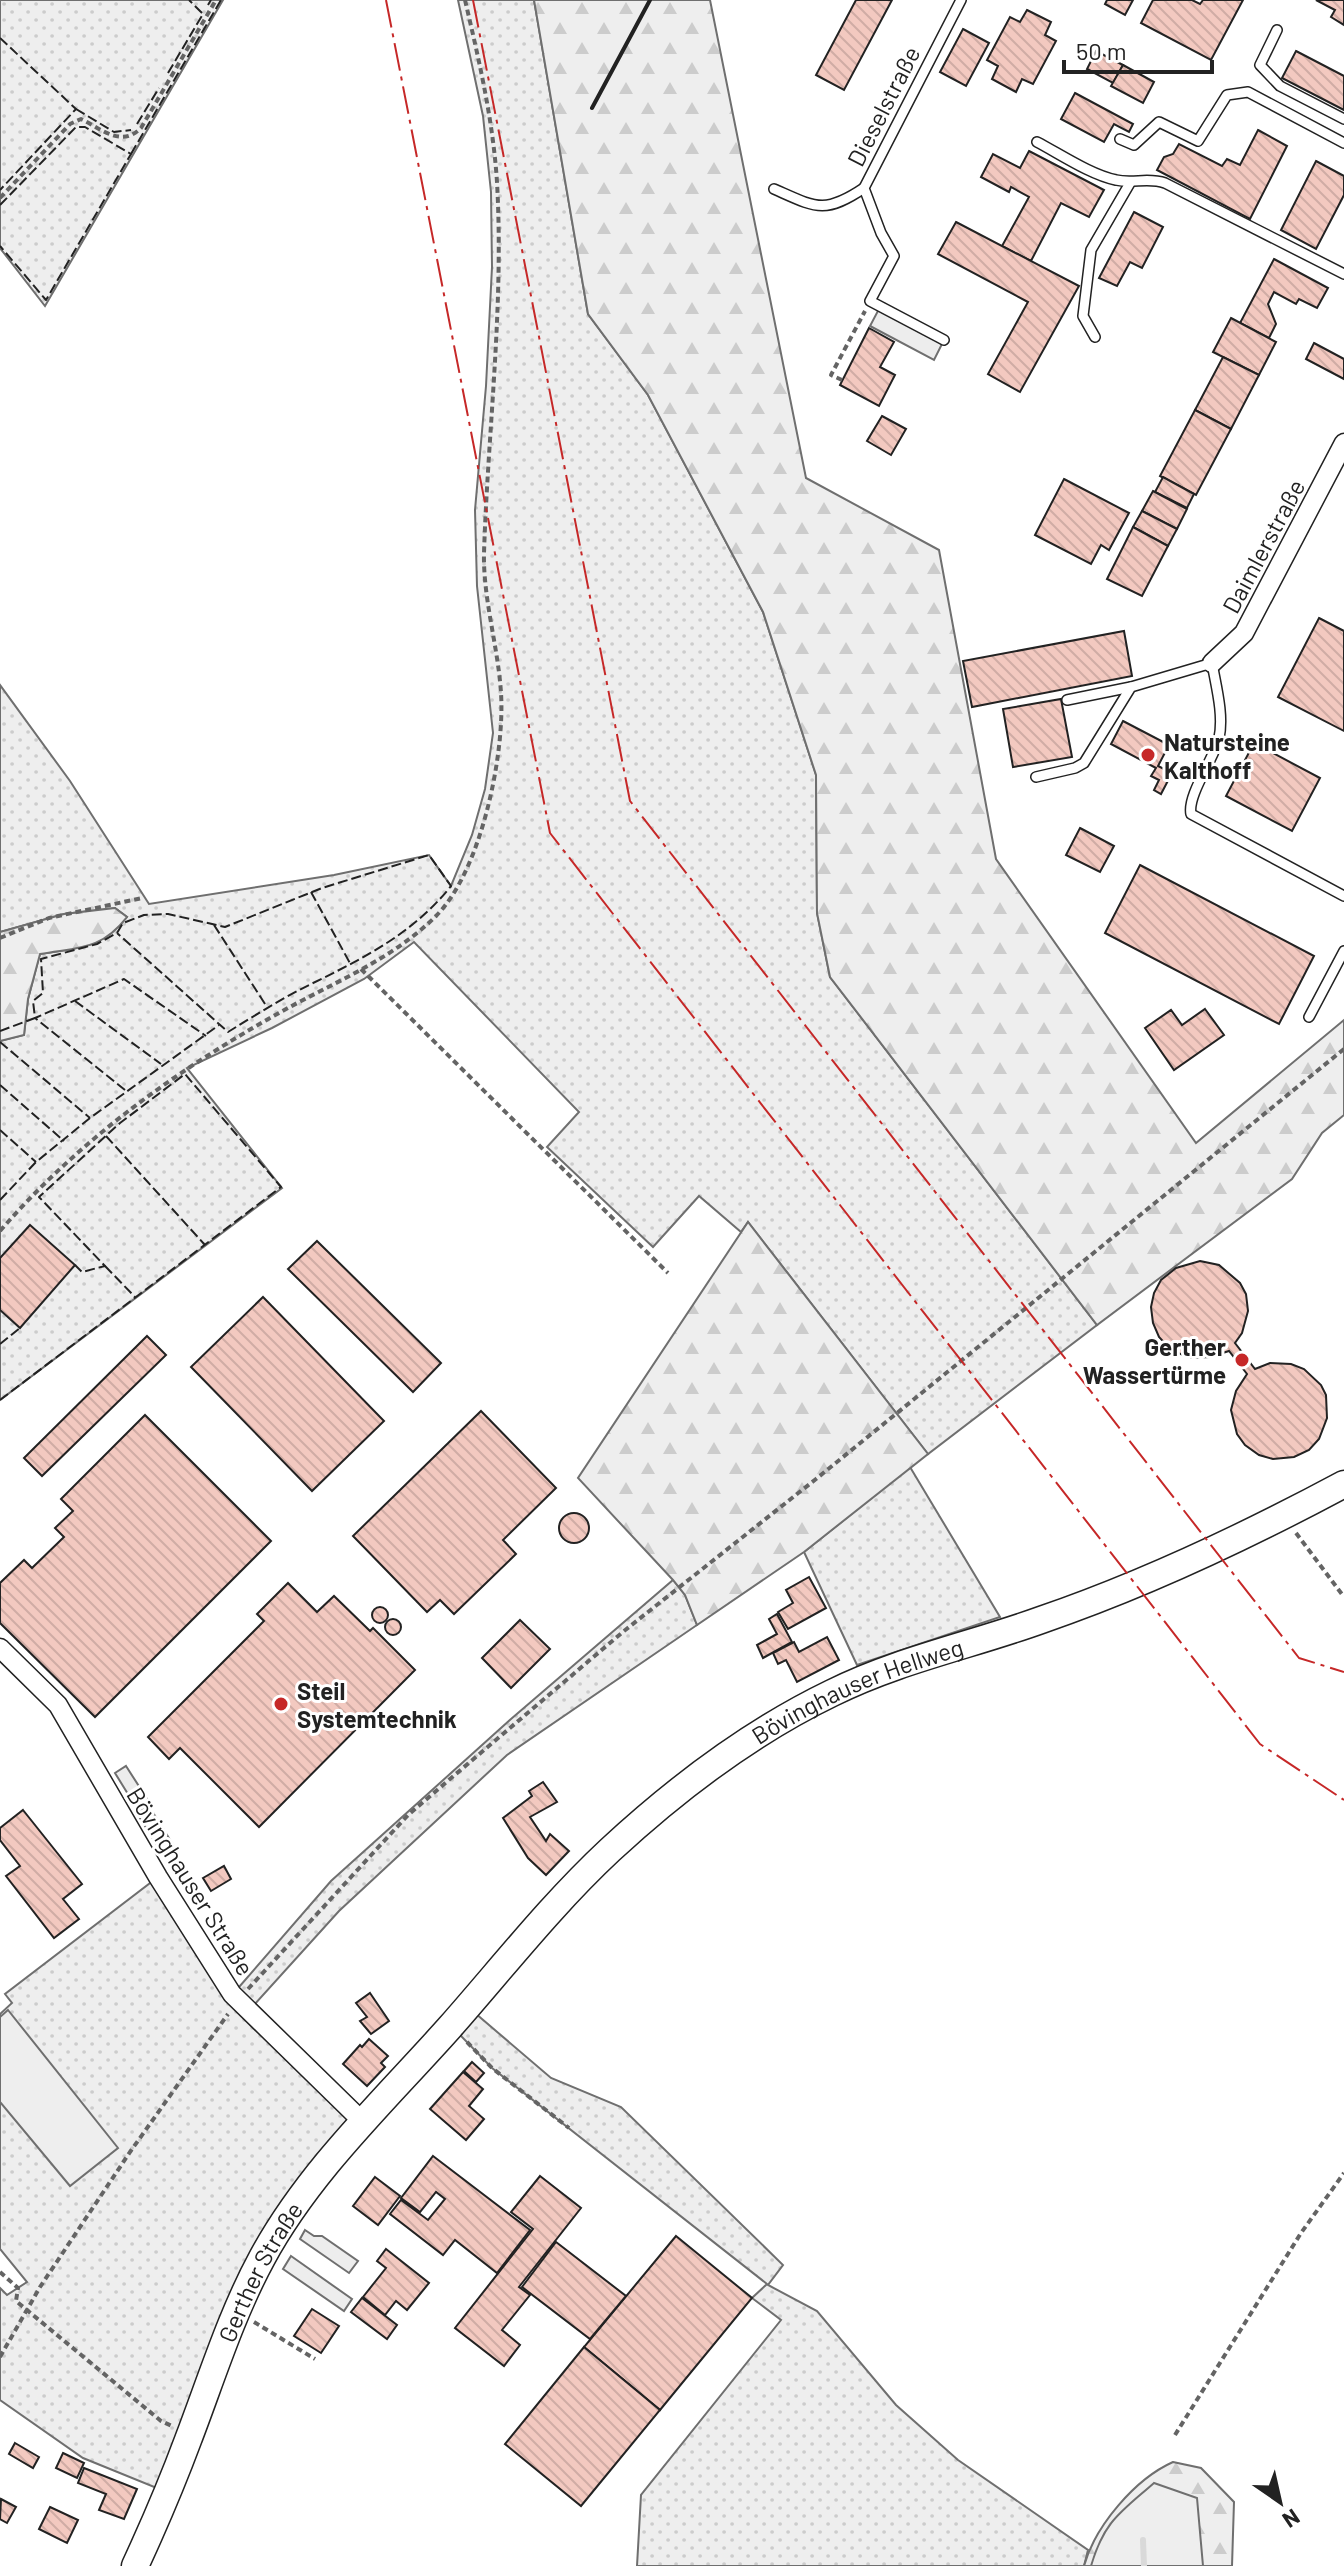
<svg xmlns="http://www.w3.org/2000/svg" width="1344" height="2566" font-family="Barlow,sans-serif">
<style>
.grass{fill:url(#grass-dots);stroke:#6f6f6f;stroke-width:2}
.forest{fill:url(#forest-firs);stroke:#6f6f6f;stroke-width:2}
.green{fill:#eee;stroke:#6f6f6f;stroke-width:2}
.parking{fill:#ededed;stroke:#6f6f6f;stroke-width:2}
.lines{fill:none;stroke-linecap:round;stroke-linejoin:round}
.stream{stroke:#d9d9d9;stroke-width:6}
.building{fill:url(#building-back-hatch);stroke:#222;stroke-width:2}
.lane-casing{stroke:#222;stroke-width:12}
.street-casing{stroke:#222;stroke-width:21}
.secondary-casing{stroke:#222;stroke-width:29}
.path{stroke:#646464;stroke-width:4;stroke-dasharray:6 4;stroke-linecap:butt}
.lane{stroke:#fff;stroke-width:9}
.street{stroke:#fff;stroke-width:18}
.secondary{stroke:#fff;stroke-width:26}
.fence{stroke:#222;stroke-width:2;stroke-dasharray:10 4;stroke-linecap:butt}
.wall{stroke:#222;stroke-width:4}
.power{stroke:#c62828;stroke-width:2;stroke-dasharray:28 6 4 6;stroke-linecap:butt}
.poi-dot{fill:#c62828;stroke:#fff;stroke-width:3}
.labels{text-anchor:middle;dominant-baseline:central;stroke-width:6;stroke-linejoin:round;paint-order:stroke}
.street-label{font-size:24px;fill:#222;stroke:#fff}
.poi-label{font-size:24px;font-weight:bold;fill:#222;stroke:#fff;text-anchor:start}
</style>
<defs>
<pattern id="grass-dots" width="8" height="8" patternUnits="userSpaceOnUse" patternTransform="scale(2)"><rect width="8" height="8" fill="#eee"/><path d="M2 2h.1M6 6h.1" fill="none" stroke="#ccc" stroke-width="1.8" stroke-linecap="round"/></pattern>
<pattern id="forest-firs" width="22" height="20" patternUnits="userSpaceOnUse" patternTransform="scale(2)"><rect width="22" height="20" fill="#eee"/><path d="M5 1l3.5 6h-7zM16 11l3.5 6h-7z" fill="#ccc"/></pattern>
<pattern id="building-back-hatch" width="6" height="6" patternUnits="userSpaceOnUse" patternTransform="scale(2)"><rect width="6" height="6" fill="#f3c9c0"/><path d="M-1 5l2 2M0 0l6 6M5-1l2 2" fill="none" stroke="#d0aca5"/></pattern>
</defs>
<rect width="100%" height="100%" fill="#fff"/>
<!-- grass -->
<g class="grass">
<path d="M0,0H223L45,306L0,248Z"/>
<path d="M458,0H534L588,314L648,395L763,612L816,775L817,913L830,977L1097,1325L928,1454L748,1222L741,1232L699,1196L653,1247L547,1147L579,1112L414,942L364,979L272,1028L187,1068L282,1188L0,1400V1041L24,1035L28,999L40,954C77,948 103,949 127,917L115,908L64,914L0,932V685L70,781L149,904L334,875L429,855L451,886L472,835L485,789L493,733L477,586L475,510L486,386L492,267L491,192L483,116Z"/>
<path d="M910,1467L1000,1617L857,1665L804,1552Z"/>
<path d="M673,1580L685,1595L697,1625L507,1755L339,1911L253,2006L360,2123L305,2187L164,2491L83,2458L0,2400V2288L7,2295L27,2282L0,2249V2014L12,2003L5,1994L158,1877L233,1994L331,1881L511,1719Z"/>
<path d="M475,2013L551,2078L621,2107L783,2265L768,2285L817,2311L896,2405L958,2460L1088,2550L1084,2566H637L641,2495L781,2320L752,2298L767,2284L492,2068L461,2036L463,2026Z"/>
</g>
<!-- forest -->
<g class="forest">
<path d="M534,0H710L806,478L939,550L996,859L1196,1143L1344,1020V1115L1322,1133L1292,1179L1097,1325L830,977L817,913L816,775L763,612L648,395L588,314Z"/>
<path d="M115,908L127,917C100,951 79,947 40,954L28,999L24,1035L0,1041V932L64,914Z"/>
<path d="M748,1222L928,1454L804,1552L697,1625L685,1595L673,1580L578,1478Z"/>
<path d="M1173,2462L1201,2468L1234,2502L1232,2566H1084C1095,2526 1135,2479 1173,2462Z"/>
</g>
<!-- green -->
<g class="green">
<path d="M8,2010L118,2148L70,2186L0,2102V2017Z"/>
<path d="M1154,2483L1197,2498L1203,2566H1091C1104,2521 1121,2512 1154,2483Z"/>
</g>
<!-- parking -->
<g class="parking">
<path d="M880,307L944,340L934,360L870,326Z"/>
<path d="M126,1766L151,1805L139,1812L115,1773Z"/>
<path d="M152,1811L177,1851L165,1858L140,1818Z"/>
<path d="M305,2230L314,2236H322L358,2261L349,2273L300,2239Z"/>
<path d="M291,2256L352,2299L344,2311L283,2269Z"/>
</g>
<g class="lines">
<!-- stream -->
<path class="stream" d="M1143,2540L1144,2566"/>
</g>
<!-- building -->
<g class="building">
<path d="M856,0H892L844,90L816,75Z"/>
<path d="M1107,0H1133L1125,15L1105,4Z"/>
<path d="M1153,0H1192L1200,4L1203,0H1243L1211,60L1141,23Z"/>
<path d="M1316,0H1344V25L1331,17L1335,10Z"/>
<path d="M1027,10L1051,22L1045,35L1056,41L1033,84L1022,79L1016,92L992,79L998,66L987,60L1010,17L1020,22Z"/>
<path d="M963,29L989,43L966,86L940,72Z"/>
<path d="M1096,51L1123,65L1113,83L1087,69Z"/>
<path d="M1296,51L1344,76V110L1282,78Z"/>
<path d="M1123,65L1154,82L1143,103L1111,86Z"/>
<path d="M1075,93L1133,124L1129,132L1114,124L1104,142L1061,119Z"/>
<path d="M1258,130L1287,146L1250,219L1157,170L1164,157L1173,154L1179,144L1222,166L1227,159L1240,165Z"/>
<path d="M1029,151L1104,190L1089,217L1061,203L1031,261L1002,246L1029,197L1011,187L1009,192L981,177L993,154L1020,168Z"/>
<path d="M1316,161L1344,176V195L1316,249L1281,230Z"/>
<path d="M1134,212L1163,227L1142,268L1130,262L1117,286L1099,278Z"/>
<path d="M956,222L1079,286L1020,392L988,374L1028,302L938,254Z"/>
<path d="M1274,259L1328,288L1317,308L1299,299L1296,304L1274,292L1268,304L1276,324L1269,338L1240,323Z"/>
<path d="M1231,318L1276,342L1259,375L1213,352Z"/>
<path d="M869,328L894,342L880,367L895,375L879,406L840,385Z"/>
<path d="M1314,343L1344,359V379L1306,359Z"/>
<path d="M1223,357L1259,375L1231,429L1195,410Z"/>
<path d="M1195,410L1231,429L1196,495L1160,476Z"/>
<path d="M882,416L906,429L891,455L867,441Z"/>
<path d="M1163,477L1194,494L1187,508L1155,492Z"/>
<path d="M1064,479L1129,513L1109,550L1101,545L1091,564L1035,535Z"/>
<path d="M1153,491L1187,509L1177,529L1142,511Z"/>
<path d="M1142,511L1177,529L1168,546L1133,527Z"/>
<path d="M1133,527L1168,546L1142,596L1107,579Z"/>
<path d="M1319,618L1344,631V731L1278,697Z"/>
<path d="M1124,631L1132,676L972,707L963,661Z"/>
<path d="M1061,699L1072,757L1013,767L1003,709Z"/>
<path d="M1123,721L1169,745L1158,766L1172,773L1161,794L1154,790L1159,780L1151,776L1156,768L1111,744Z"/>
<path d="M1254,743L1320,778L1292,831L1226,796Z"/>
<path d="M1080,828L1114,846L1100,872L1066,855Z"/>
<path d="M1140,865L1314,956L1279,1024L1105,933Z"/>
<path d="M1205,1009L1224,1035L1174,1070L1145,1028L1171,1010L1182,1025Z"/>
<path d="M30,1225L75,1265L20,1328L0,1310V1258Z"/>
<path d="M317,1241L441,1363L413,1392L288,1269Z"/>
<path d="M1200,1261L1219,1265L1240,1283L1246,1294L1248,1311L1242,1333L1235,1343L1255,1369L1270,1363L1291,1364L1304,1369L1321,1385L1326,1395L1327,1418L1319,1439L1309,1450L1294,1457L1273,1459L1259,1455L1245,1445L1237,1434L1231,1410L1236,1391L1247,1374L1229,1351L1210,1357L1189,1358L1170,1349L1159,1337L1153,1323L1151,1307L1154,1293L1161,1280L1176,1268Z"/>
<path d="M263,1297L384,1421L312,1491L191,1367Z"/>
<path d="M147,1336L166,1355L42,1476L24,1458Z"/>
<path d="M481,1411L556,1488L503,1540L516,1554L454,1614L440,1600L427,1612L353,1536Z"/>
<path d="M145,1415L271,1541L95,1717L0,1623V1583L24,1560L32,1568L64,1537L55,1528L73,1511L61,1499Z"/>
<circle cx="574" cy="1528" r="15"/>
<path d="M809,1577L826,1608L788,1629L778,1612L793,1603L786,1590Z"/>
<path d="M288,1583L317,1612L334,1596L370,1631L373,1628L415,1670L259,1827L180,1748L169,1759L148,1737L264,1621L257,1614Z"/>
<circle cx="380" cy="1615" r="8"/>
<path d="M777,1614L792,1642L763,1658L757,1645L777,1634L769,1619Z"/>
<circle cx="393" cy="1627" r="8"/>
<path d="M520,1620L550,1649L511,1688L482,1658Z"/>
<path d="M827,1637L839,1660L797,1682L786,1660L778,1664L773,1653L794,1642L799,1652Z"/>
<path d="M543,1782L557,1802L530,1817L546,1841L550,1834L569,1851L546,1875L528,1858L503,1818L532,1796L529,1791Z"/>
<path d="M23,1810L82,1884L63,1899L79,1919L54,1938L6,1876L20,1866L0,1840V1828Z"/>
<path d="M224,1866L231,1879L211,1891L203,1878Z"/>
<path d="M370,1993L389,2021L371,2034L360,2021L367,2017L356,2003Z"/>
<path d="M369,2039L388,2056L381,2063L385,2067L367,2086L343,2064L360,2045L362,2047Z"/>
<path d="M472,2062L484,2073L476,2082L464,2071Z"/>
<path d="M463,2072L483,2089L469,2106L484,2119L466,2140L430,2109Z"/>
<path d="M433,2156L530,2230L497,2273L455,2240L443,2255L390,2214L401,2200L428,2220L445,2199L436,2192L420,2212L401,2198Z"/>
<path d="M540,2176L581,2208L519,2287L530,2295L502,2330L520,2345L504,2366L455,2328L533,2229L511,2212Z"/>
<path d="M375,2177L400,2196L378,2225L353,2206Z"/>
<path d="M676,2236L752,2298L660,2410L584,2347Z"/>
<path d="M556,2242L626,2296L590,2339L522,2287Z"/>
<path d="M386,2249L429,2283L407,2310L396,2301L385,2315L363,2297L386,2268L377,2261Z"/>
<path d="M362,2298L397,2325L387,2339L351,2312Z"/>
<path d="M312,2309L339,2326L321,2353L294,2336Z"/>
<path d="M584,2347L660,2410L581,2506L505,2444Z"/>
<path d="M15,2443L39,2457L33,2468L9,2454Z"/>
<path d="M63,2453L84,2463L77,2478L56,2468Z"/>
<path d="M84,2468L137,2489L124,2519L99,2510L106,2494L78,2483Z"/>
<path d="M1,2499L16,2507L7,2523L0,2519Z"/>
<path d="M50,2507L78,2520L67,2543L39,2529Z"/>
</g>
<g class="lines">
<defs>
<g id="lane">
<path d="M1277,30L1260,65L1280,86L1344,119"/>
<path d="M1120,139L1134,145L1159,122L1198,141L1227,95L1248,92L1344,143"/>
<path d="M1037,142C1060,154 1091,175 1116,180C1133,184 1148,177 1165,183L1344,274"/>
<path d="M774,189C815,207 824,215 864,188"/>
<path d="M1095,337L1083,316L1091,250L1130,183"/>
<path d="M944,340L870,301L894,256L881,233L864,188L961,0"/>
<path d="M1067,700L1131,687"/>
<path d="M1036,777L1075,768L1084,763L1131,687L1212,663C1216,686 1224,715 1219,738C1214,759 1187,795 1191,814L1344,896"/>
<path d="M1309,1017L1344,951"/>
</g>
<g id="street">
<path d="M1212,663L1244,633L1344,443"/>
<path d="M0,1648L58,1705L158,1877L232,1994L363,2122"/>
</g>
<g id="secondary">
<path id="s1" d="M135,2566C154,2525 172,2483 188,2440C211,2380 231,2315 262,2258C309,2171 384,2101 450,2027C502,1968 552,1904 610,1850C677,1788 749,1733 832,1693C898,1660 972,1645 1041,1620C1146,1584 1247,1536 1344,1484"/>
</g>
</defs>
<!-- lane casing -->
<use href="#lane" class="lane-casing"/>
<!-- street casing -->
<use href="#street" class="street-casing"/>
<!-- secondary casing -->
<use href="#secondary" class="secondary-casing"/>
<!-- path -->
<g class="path">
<path d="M0,198L70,124L81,119C102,129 121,148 141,128L216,0"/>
<path d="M842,380L831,375L865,311"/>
<path d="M0,938L49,918L142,898"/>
<path d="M361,969L668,1273"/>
<path d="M0,1231C78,1141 175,1071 279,1013C332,983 392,960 436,916C481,871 505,755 501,693C498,646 483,599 484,553C488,429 504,306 497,182C493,120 479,60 465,0"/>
<path d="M1296,1533L1344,1597"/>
<path d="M248,1989L408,1815L450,1779L624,1631L816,1479L1344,1049"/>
<path d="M467,2042L492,2068L569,2128"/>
<path d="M0,2272L18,2288L16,2301L161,2421L172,2426"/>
<path d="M254,2322L315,2359"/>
<path d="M0,2357L40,2287L130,2152L228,2014"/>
<path d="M1175,2435L1301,2233L1344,2173"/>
</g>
<!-- lane -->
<use href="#lane" class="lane"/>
<!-- street -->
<use href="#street" class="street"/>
<!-- secondary -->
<use href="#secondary" class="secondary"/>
<!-- fence -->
<g class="fence">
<path d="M208,5L211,0"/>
<path d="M0,38L76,109L0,190"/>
<path d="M168,73L203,14L189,0"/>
<path d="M76,109L114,132L131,130"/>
<path d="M137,124L159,88"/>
<path d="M131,154L221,0"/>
<path d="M0,205L76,127H85L131,154L46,300L0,246"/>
<path d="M311,892L351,965"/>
<path d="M214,925L267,1007"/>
<path d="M75,1001L161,1064"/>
<path d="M0,1031L35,1018L33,1001L43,993L41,959L97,944L117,933L123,923L144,915L168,914L225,927L322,888L429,855L451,886C413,934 362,959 309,985C281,999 254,1016 228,1032L117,933"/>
<path d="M0,1042L90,1118"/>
<path d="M0,1085L64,1141"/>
<path d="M125,1090L35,1018L124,979L206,1036"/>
<path d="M0,1130L36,1162"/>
<path d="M106,1136L205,1245"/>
<path d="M0,1200L36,1162L90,1118L219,1025"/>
<path d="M105,1266L135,1297"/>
<path d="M0,1344L20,1328"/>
<path d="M0,1400L281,1187L185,1074L120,1123L39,1197L105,1266L82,1272L75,1265"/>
</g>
<!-- wall -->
<path class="wall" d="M592,108L650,0"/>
<!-- power -->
<g class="power">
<path d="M386,0L550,833L1260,1744L1344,1800"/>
<path d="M473,0L630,801L1299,1658L1344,1672"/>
</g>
</g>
<!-- markers -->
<g class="poi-dot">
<circle cx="1148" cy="755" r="8"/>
<circle cx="1242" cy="1360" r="8"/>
<circle cx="281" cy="1704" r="8"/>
</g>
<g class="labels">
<!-- street labels -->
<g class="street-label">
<text transform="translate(883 106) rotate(-63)">Dieselstraße</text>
<text transform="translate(1263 546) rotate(-62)">Daimlerstraße</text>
<text stroke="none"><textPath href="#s1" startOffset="1168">Bövinghauser Hellweg</textPath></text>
<text transform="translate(191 1881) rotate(58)">Bövinghauser Straße</text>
<text stroke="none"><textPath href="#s1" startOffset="320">Gerther Straße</textPath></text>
</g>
<!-- poi labels -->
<g class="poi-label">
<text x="1164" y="741">Natursteine<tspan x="1164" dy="28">Kalthoff</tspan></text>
<text x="1226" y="1346" text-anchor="end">Gerther<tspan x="1226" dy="28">Wassertürme</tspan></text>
<text x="297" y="1690">Steil<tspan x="297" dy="28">Systemtechnik</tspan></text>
</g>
</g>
<!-- north arrow -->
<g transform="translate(1280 2502) rotate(146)" stroke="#ffffff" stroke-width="6" paint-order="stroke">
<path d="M0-6L14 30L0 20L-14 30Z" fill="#222222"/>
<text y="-12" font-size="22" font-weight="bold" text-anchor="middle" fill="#222222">N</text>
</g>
<!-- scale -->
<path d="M1064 60v12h148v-12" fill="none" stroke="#222222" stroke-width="4"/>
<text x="1076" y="60" font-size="24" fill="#222222" stroke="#ffffff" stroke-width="6" paint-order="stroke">50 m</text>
</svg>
